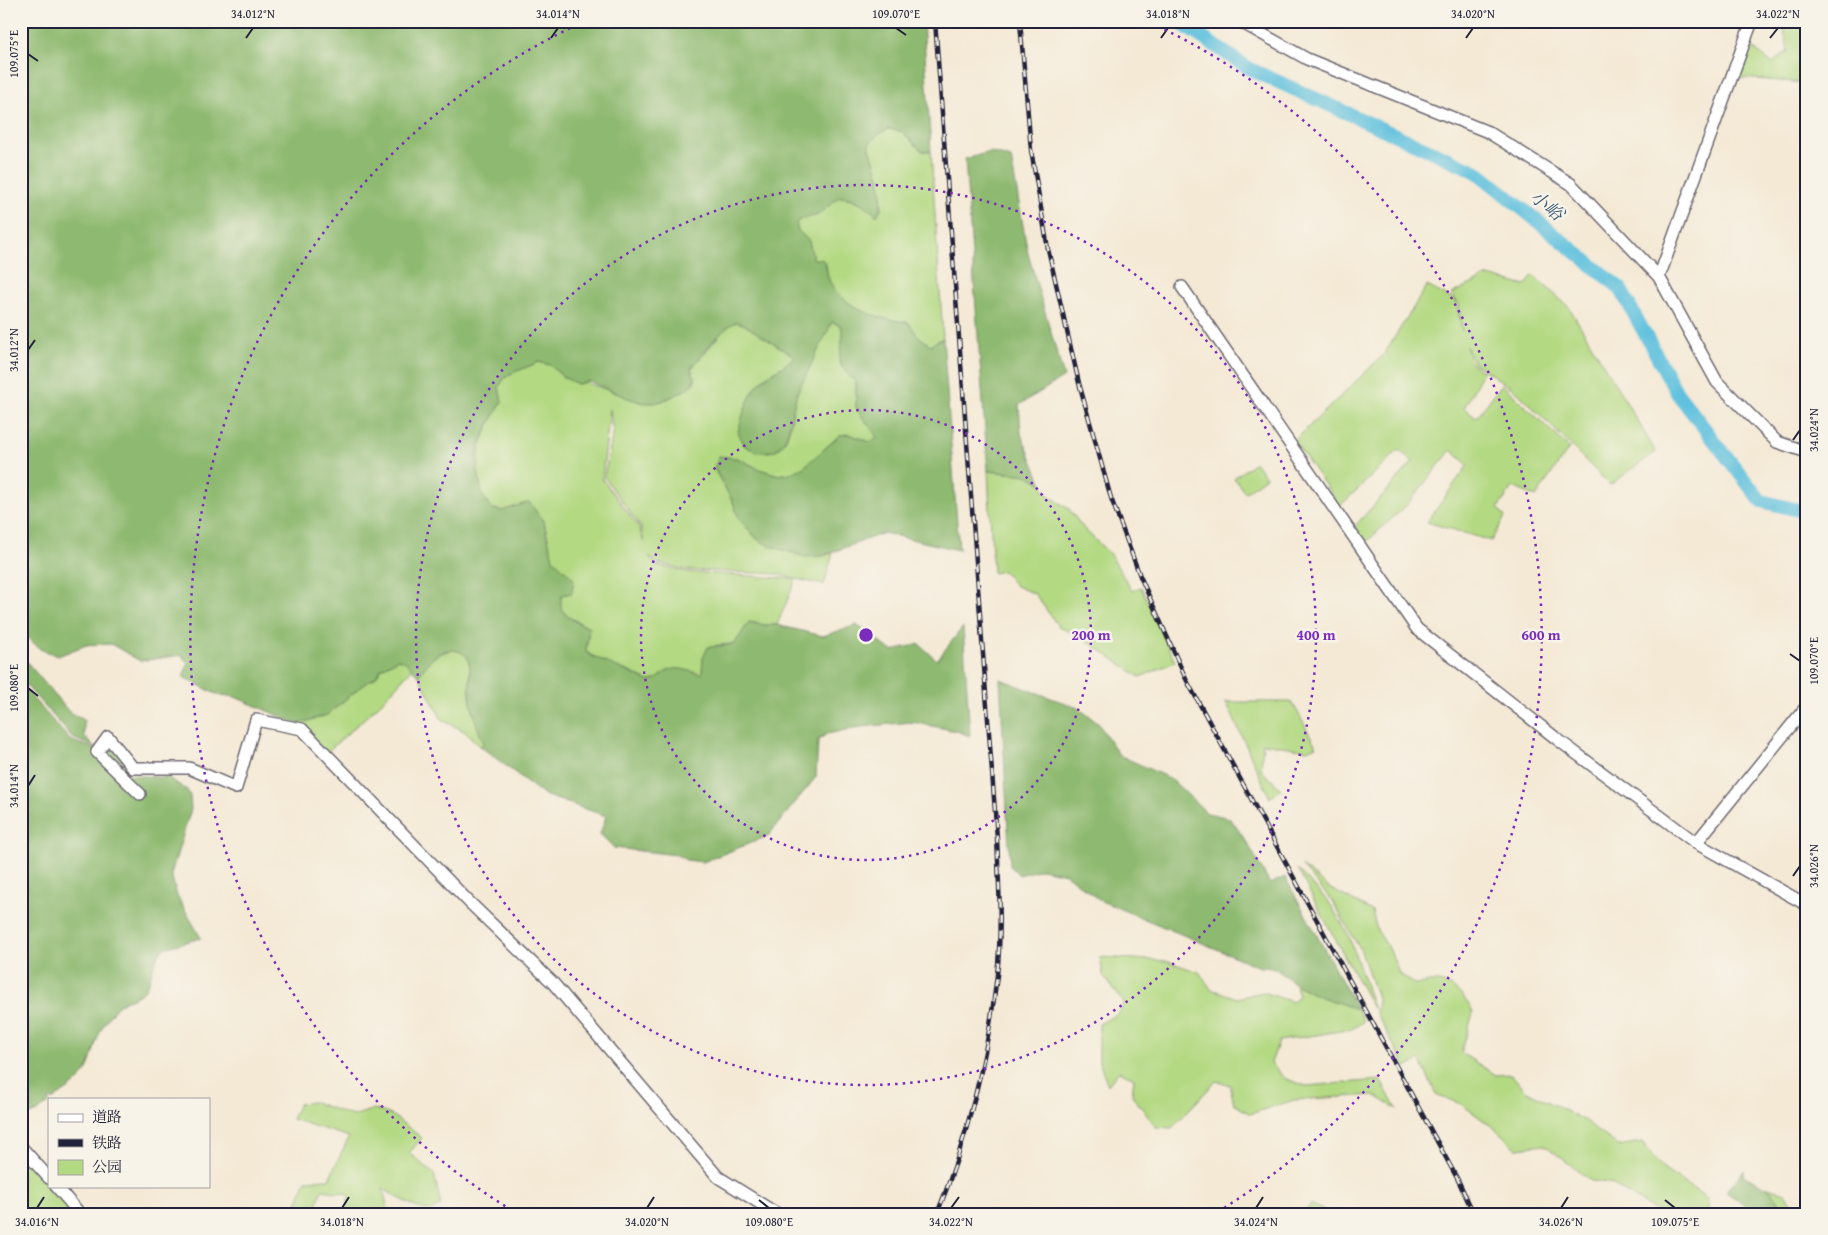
<svg xmlns="http://www.w3.org/2000/svg" width="1828" height="1235" font-family="'Gentium Book Plus','Noto Serif SC',serif">
<style>
.green{fill:#b3d982;stroke:#6a7e5e;fill-rule:evenodd}
.forest{fill:#8eb970;stroke:#586e56}
.lines{fill:none;stroke-linecap:round;stroke-linejoin:round}
.river{stroke:#60c1de;stroke-width:14}
.minor-casing{stroke:#6c6871;stroke-width:14}
.minor{stroke:#fff;stroke-width:11}
.rail-casing{stroke:#22223b;stroke-width:4.5}
.rail{stroke:#f7f3e8;stroke-width:2.5;stroke-dasharray:8;stroke-linecap:butt}
.ticks{fill:none;stroke:#22223b;stroke-width:2}
.ring{fill:none;stroke:#7b2cbf;stroke-width:2.5;stroke-dasharray:2.5 5}
.labels{text-anchor:middle;dominant-baseline:central;stroke-width:5;stroke-linejoin:round;paint-order:stroke}
.water-label{font-size:18px;font-style:italic;fill:#385a74;stroke:#f7f3e8}
.centre{fill:#7b2cbf;stroke:#f7f3e8;stroke-width:2.5}
.ring-label{font-size:15px;text-anchor:middle;font-weight:bold;fill:#7b2cbf;stroke:#f7f3e8;stroke-width:5;stroke-linejoin:round;paint-order:stroke}
.neatline{fill:none;stroke:#22223b;stroke-width:2}
.ticks-label{font-size:12px;text-anchor:middle;fill:#22223b}
</style>
<rect width="100%" height="100%" fill="#f7f3e8"/>
<filter id="ink" filterUnits="userSpaceOnUse"><feTurbulence type="fractalNoise" baseFrequency=".02" numOctaves="2"/><feDisplacementMap in="SourceGraphic" scale="10" xChannelSelector="R" yChannelSelector="G"/><feConvolveMatrix kernelMatrix="1 2 1 2 8 2 1 2 1" color-interpolation-filters="sRGB"/></filter>
<filter id="wash" filterUnits="userSpaceOnUse"><feTurbulence type="fractalNoise" baseFrequency=".0096" numOctaves="4" result="noise"/><feDisplacementMap in="SourceGraphic" scale="20" xChannelSelector="R" yChannelSelector="G"/><feGaussianBlur stdDeviation="1.12" result="paint"/><feColorMatrix in="noise" values="0 0 0 0 0 0 0 0 0 0 0 0 0 0 0 0 0 1.4 0 .05"/><feComposite in="paint" operator="in"/></filter>
<g filter="url(#wash)">
<rect width="100%" height="100%" fill="#f4e9d5"/>
<!-- green -->
<g class="green">
<path d="M1807,21V83L1740,78L1750,46L1772,63L1788,51L1783,25L1769,28L1768,22Z"/>
<path d="M888,129L901,131L922,151H931V153L943,338L930,345L918,336L908,322C881,320 839,309 829,280C827,275 827,269 826,264L813,259L809,241L798,231L796,223L801,219L818,215L839,197C855,197 865,205 876,215L882,208L879,177L869,144L876,136Z"/>
<path d="M1533,275L1569,307L1656,452L1610,485L1515,390L1474,363L1466,346L1471,363L1483,372L1464,408L1476,418L1502,384L1569,448L1536,497L1513,487L1498,508L1505,517L1491,541L1427,522L1468,465L1451,450L1407,505L1365,543L1354,527L1413,462L1399,450L1340,506L1294,441L1384,354L1427,286L1456,301L1462,331L1459,304L1451,294L1488,276L1526,286Z"/>
<path d="M736,322L743,324L794,356L788,363L764,378L745,446C757,452 773,457 783,444C793,430 791,407 798,391C808,368 821,345 832,322L841,326L843,335L839,362L847,374L856,383V408L878,437L870,442L849,434L840,435L804,467L791,473L778,475L759,469L737,458L714,469L733,502L739,519L822,556L833,553L824,585L796,579L777,625H765L749,622C737,640 739,645 716,645L703,658L702,674L688,671H668L656,681H648L628,671L608,664L586,652L589,628L566,615L561,609L560,602L562,594L560,567L553,559L544,522L491,508L482,495L478,472L479,448L489,425L502,402L499,387L503,380L510,374L539,362L550,365L563,377L578,384L589,381V384C637,397 647,418 694,383L695,379L691,369L727,326ZM610,409L613,433L604,477L641,527L644,543L639,527L602,479ZM649,556L657,563L687,570L778,574L796,579L687,572L656,565Z"/>
<path d="M1255,462L1266,477L1245,493L1234,478Z"/>
<path d="M988,471L1027,475L1042,484L1047,494L1069,509L1084,529L1110,554L1132,591L1141,587L1175,662L1140,677L1085,640L1058,626L1035,594L1016,586L1003,571L993,573Z"/>
<path d="M454,650C459,651 465,653 467,657C472,665 469,687 470,697C473,712 477,729 485,743L480,746L464,731L442,720L419,676C428,660 435,653 454,650Z"/>
<path d="M398,659L404,661L412,669L377,707L327,752L298,724L327,715L364,684L375,678L382,668Z"/>
<path d="M1226,702H1292L1316,746L1307,750L1263,743L1261,770L1281,789L1270,798Z"/>
<path d="M1302,866L1329,888L1372,911L1377,930L1391,952L1399,974L1416,985C1422,984 1430,981 1437,982C1453,983 1467,999 1473,1013L1461,1053L1496,1075L1511,1074L1525,1090L1584,1120L1618,1146L1642,1142L1663,1169L1707,1198L1709,1214H1661L1610,1183L1591,1181L1545,1145L1516,1148L1498,1131L1461,1104L1436,1094L1420,1060L1406,1067L1376,1013L1378,1001L1361,951L1333,902Z"/>
<path d="M1297,869L1329,902L1349,936L1374,1010Z"/>
<path d="M1100,957L1166,961L1199,972L1211,989L1237,998L1263,992L1293,1002L1299,995L1295,984L1318,996L1357,1009L1364,1021L1352,1029L1279,1041L1271,1063L1284,1078L1306,1086L1380,1080L1397,1109L1374,1095L1294,1100L1250,1114L1234,1104L1230,1085L1216,1081L1172,1128L1156,1127L1132,1095L1134,1078L1119,1071L1108,1085L1099,1062V1024L1119,1013L1124,1003L1103,975Z"/>
<path d="M313,1102L353,1116L374,1109L392,1115L422,1138L409,1153L434,1174L441,1205L430,1211L415,1207L383,1189L389,1214H346L349,1194L322,1190L314,1214H293L306,1180L329,1179L349,1137L292,1119L299,1104Z"/>
<path d="M21,1150L49,1181V1186H53L77,1214H21Z"/>
<path d="M1766,1186L1785,1193L1795,1210L1807,1200V1214H1781C1782,1202 1774,1194 1766,1186Z"/>
<path d="M1311,1204L1332,1214H1304Z"/>
</g>
<!-- forest -->
<g class="forest">
<path d="M21,21H923L931,151H922L901,131L888,129L876,136L869,144C874,165 889,196 877,216C866,205 855,197 839,197L818,215L801,219L796,223L798,231L809,241L813,259H822C828,267 826,276 831,284C847,309 879,320 908,322L918,336L930,345L943,338L959,550L884,533L822,556L805,557L770,546L757,539L739,519L733,502L714,468L719,456L737,458L759,469L779,475L791,473L804,467L840,435L849,434L870,442L877,437L856,408V383L847,374L839,362L843,335L841,326L832,322L797,393L788,432L783,444L774,451L757,452L745,446L738,432C743,413 749,390 766,377C776,370 786,366 794,356L743,324L736,322C720,330 702,354 691,369L695,379L689,387L680,393L662,401L655,403H643L625,397L589,381L578,384L573,382L563,377L550,365L539,362L510,374L503,380L499,387L502,402L489,424L479,448L478,472L482,495L491,508L501,511L529,502L544,522L553,559L574,579L572,593L562,595C556,616 574,620 589,628L586,652L592,656L648,681C660,680 659,675 669,670C678,666 692,672 702,674L703,658L708,647L730,645L735,643L749,622L765,625H777L823,636L857,625L892,651L919,644L937,660L963,627L970,736L957,731L912,722L860,727L827,734L818,740L816,777L768,836L703,862L686,860L677,855L614,848L600,834L606,816L544,795L480,746L484,743C477,729 472,711 470,695C469,686 472,663 467,657C465,654 461,652 457,651C440,646 427,663 419,676L404,661L398,659L382,668L375,678L364,684L327,715L298,724L235,697L216,694L183,677L188,664L182,655L140,661L111,644L86,645L58,656L40,649L21,631Z"/>
<path d="M990,152L1011,158L1028,254L1064,377L1019,405L1021,434L1042,484L1027,475L988,471L965,159Z"/>
<path d="M21,655L69,712L84,720V736L96,748L73,738L21,680Z"/>
<path d="M1000,679L1078,708L1098,723L1119,755L1171,779L1207,813L1230,818L1248,844L1270,884L1285,877L1357,1009L1318,996L1295,984L1275,968L1260,967L1099,900L1066,874L1042,869L1019,875L1010,866Z"/>
<path d="M21,685L70,740L105,753L118,745L122,761L129,775L169,778L187,790L190,796L191,809L171,874L177,896L201,938L164,948C151,960 154,976 145,989C139,999 124,998 117,1007C107,1017 100,1030 96,1043C92,1055 90,1068 81,1078C74,1086 63,1092 54,1099H49V1103L37,1112L21,1119Z"/>
<path d="M1744,1170V1176C1761,1184 1782,1192 1781,1214H1759L1726,1192Z"/>
</g>
<g class="lines">
<!-- river -->
<path class="river" d="M1177,21L1250,69L1477,172L1620,288L1677,393L1761,501L1807,512"/>
</g>
</g>
<g filter="url(#ink)">
<g class="lines">
<defs>
<g id="minor">
<path d="M1239,21L1307,59L1488,132L1571,184L1659,277L1717,382L1777,442L1807,452"/>
<path d="M1659,277L1752,21"/>
<path d="M1182,287L1417,629L1557,739L1696,843L1807,905"/>
<path d="M140,794L97,752L108,737L133,768H189L236,788L256,720L302,729L468,901L553,983L718,1177L777,1214"/>
<path d="M1696,843L1807,706"/>
<path d="M21,1147L49,1178"/>
<path d="M56,1186L80,1214"/>
</g>
</defs>
<!-- minor casing -->
<use href="#minor" class="minor-casing"/>
<!-- minor -->
<use href="#minor" class="minor"/>
<defs>
<g id="rail">
<path d="M935,21L997,838C999,884 1002,930 997,975C988,1055 967,1140 937,1214"/>
<path d="M1020,21L1031,150L1048,249L1079,383L1111,498L1140,576L1186,679L1458,1180L1474,1214"/>
</g>
</defs>
<!-- rail casing -->
<use href="#rail" class="rail-casing"/>
<!-- rail -->
<use href="#rail" class="rail"/>
</g>
</g>
<!-- ticks -->
<path class="ticks" d="M896,28L906,35M246,38L253,28M551,38L558,28M1161,38L1168,28M1466,38L1473,28M1770,38L1778,28M28,54L38,61M28,350L35,340M1793,440L1800,430M1790,654L1800,661M28,688L38,696M28,786L35,775M1793,876L1800,866M759,1200L769,1208M1665,1200L1675,1208M37,1208L44,1197M342,1208L349,1197M647,1208L654,1197M951,1208L959,1197M1256,1208L1263,1197M1561,1208L1568,1197"/>
<!-- distance rings -->
<g class="ring">
<circle cx="866" cy="635" r="225"/>
<circle cx="866" cy="635" r="450"/>
<path d="M518 1214A675 675 0 0 1 581 23M1151 23A675 675 0 0 1 1214 1214"/>
</g>
<g class="labels">
<!-- water labels -->
<g class="water-label">
<text transform="translate(1547 205) rotate(39)">小峪</text>
</g>
</g>
<circle cx="866" cy="635" r="8" class="centre"/>
<g class="ring-label">
<text x="1091" y="640">200 m</text>
<text x="1316" y="640">400 m</text>
<text x="1541" y="640">600 m</text>
</g>
<!-- margin -->
<rect width="1828" height="1235" fill="none" stroke="#f7f3e8" stroke-width="55"/>
<!-- legend -->
<rect x="48" y="1098" width="162" height="90" fill="#f7f3e8" stroke="#a29fa3"/>
<rect x="58" y="1114" width="25" height="8" fill="#ffffff" stroke="#a29fa3"/>
<text x="92" y="1122" font-size="15" fill="#22223b">道路</text>
<rect x="58" y="1139" width="25" height="8" fill="#22223b" stroke="#a29fa3"/>
<text x="92" y="1148" font-size="15" fill="#22223b">铁路</text>
<rect x="58" y="1160" width="25" height="15" fill="#b3d982" stroke="#a29fa3"/>
<text x="92" y="1172" font-size="15" fill="#22223b">公园</text>
<rect x="28" y="28" width="1772" height="1180" class="neatline"/>
<g class="ticks-label">
<text x="253" y="18">34.012°N</text>
<text x="558" y="18">34.014°N</text>
<text x="896" y="18">109.070°E</text>
<text x="1168" y="18">34.018°N</text>
<text x="1473" y="18">34.020°N</text>
<text x="1778" y="18">34.022°N</text>
<text transform="translate(14 54) rotate(-90)" y="4">109.075°E</text>
<text transform="translate(14 350) rotate(-90)" y="4">34.012°N</text>
<text transform="translate(1814 430) rotate(-90)" y="4">34.024°N</text>
<text transform="translate(1814 661) rotate(-90)" y="4">109.070°E</text>
<text transform="translate(14 688) rotate(-90)" y="4">109.080°E</text>
<text transform="translate(14 786) rotate(-90)" y="4">34.014°N</text>
<text transform="translate(1814 866) rotate(-90)" y="4">34.026°N</text>
<text x="37" y="1226">34.016°N</text>
<text x="342" y="1226">34.018°N</text>
<text x="647" y="1226">34.020°N</text>
<text x="769" y="1226">109.080°E</text>
<text x="951" y="1226">34.022°N</text>
<text x="1256" y="1226">34.024°N</text>
<text x="1561" y="1226">34.026°N</text>
<text x="1675" y="1226">109.075°E</text>
</g>
</svg>
